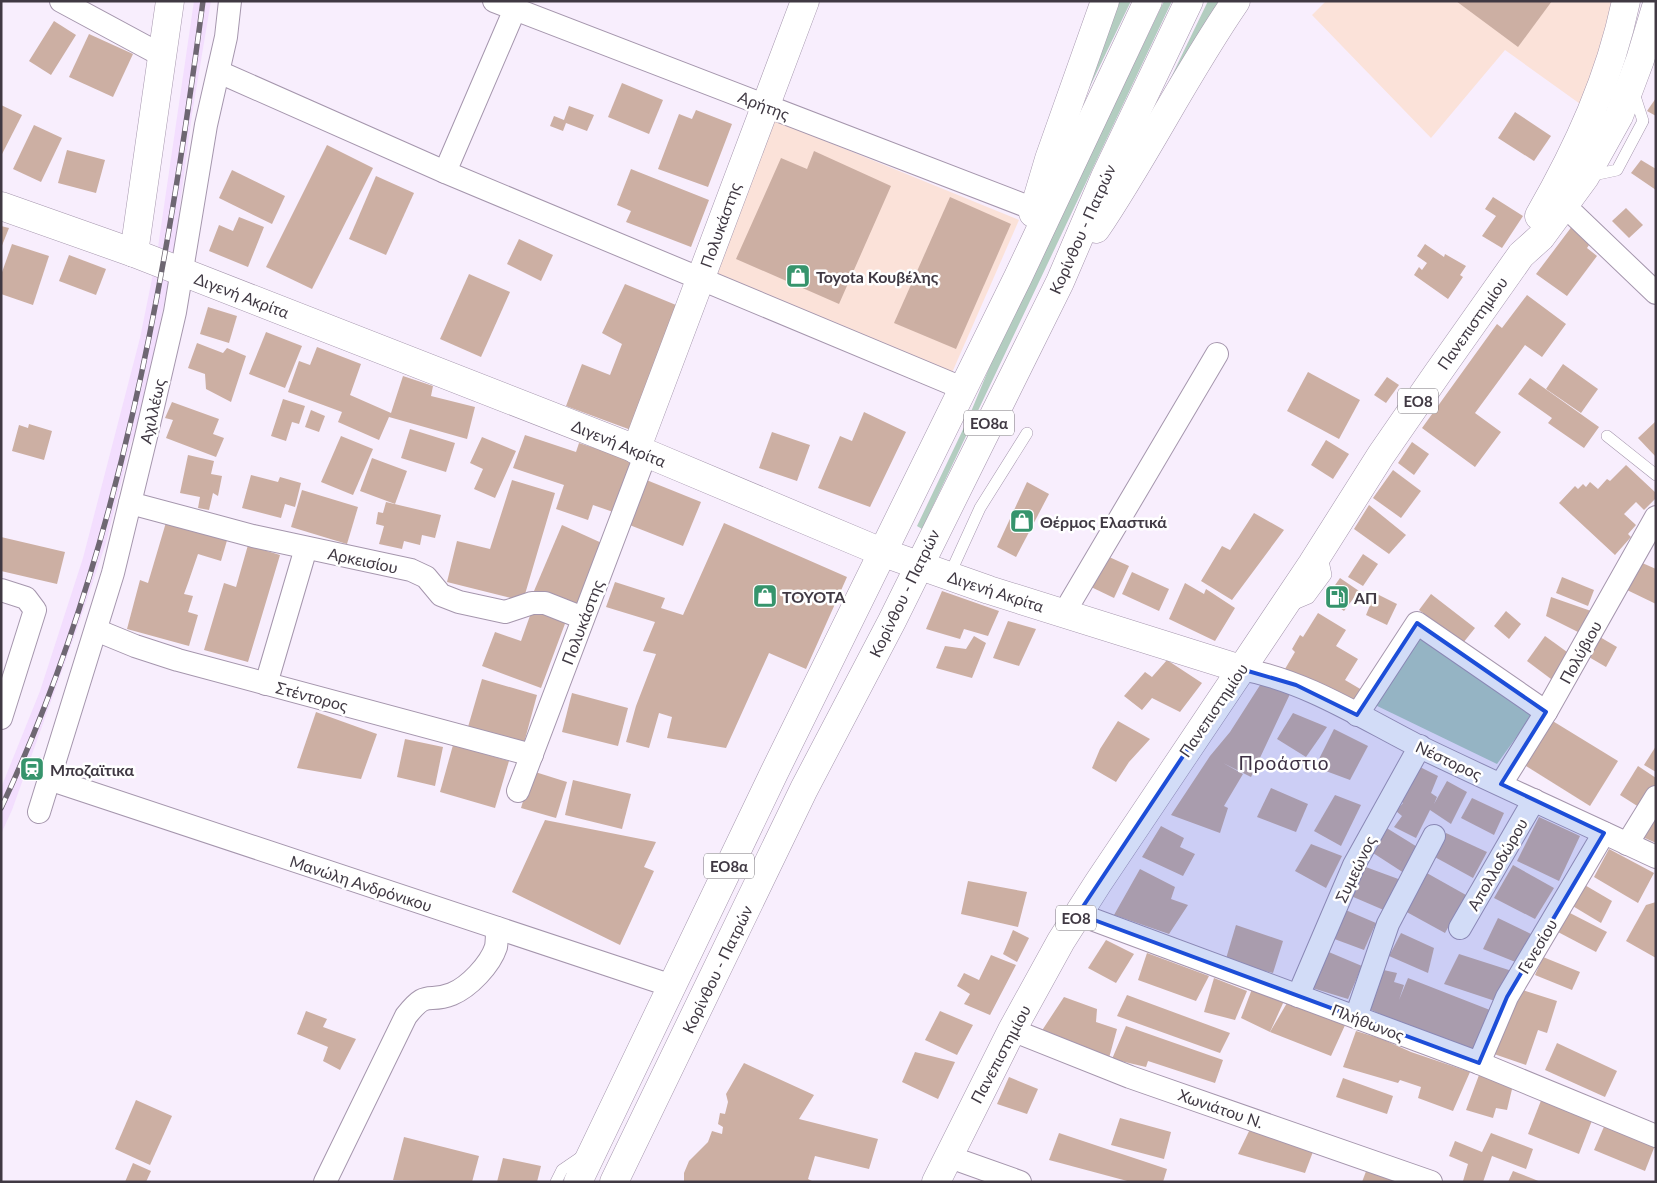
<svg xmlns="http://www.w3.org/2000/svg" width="1657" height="1183" font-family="Lato,sans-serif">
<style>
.commercial{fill:#fbe2d9}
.built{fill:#f3defe}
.green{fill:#b3cdc0}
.building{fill:#ccafa3}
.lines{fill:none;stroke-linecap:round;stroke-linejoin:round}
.lane-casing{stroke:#a596ad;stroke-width:12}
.street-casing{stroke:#a596ad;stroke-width:24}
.secondary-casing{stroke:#a596ad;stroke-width:29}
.primary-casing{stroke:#a596ad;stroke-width:29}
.highway-casing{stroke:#a596ad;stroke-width:29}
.lane{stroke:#fff;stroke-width:11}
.street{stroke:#fff;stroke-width:22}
.secondary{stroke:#fff;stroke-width:28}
.primary{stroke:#fff;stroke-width:28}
.highway{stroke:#fff;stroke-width:28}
.rail-casing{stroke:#6e6772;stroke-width:5.5}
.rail{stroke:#fff;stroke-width:4;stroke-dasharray:11;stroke-linecap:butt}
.marked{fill:#1d4ed8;fill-opacity:0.2;stroke:#1d4ed8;stroke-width:4;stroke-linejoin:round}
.labels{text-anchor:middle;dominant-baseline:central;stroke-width:5;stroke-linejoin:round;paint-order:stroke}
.shield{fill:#fff;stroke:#79747b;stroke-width:1}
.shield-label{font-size:15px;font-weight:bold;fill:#403943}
.street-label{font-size:16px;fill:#403943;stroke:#fff}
.poi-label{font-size:16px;font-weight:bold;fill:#403943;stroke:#fff;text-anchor:start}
.quarter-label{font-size:19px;letter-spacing:1px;fill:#3e3144;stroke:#fff}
</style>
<rect width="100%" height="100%" fill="#f8eefd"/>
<!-- commercial -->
<g class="commercial">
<path d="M1326,1H1611L1607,48L1583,106L1505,50L1431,138L1312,15Z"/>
<path d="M769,118L1019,220L951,375L710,274Z"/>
</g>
<!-- built -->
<path class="built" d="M194,1H211L192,114L173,259L140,423L131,443L106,543L77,629L12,810L1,834V788L40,691L83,558L140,338L157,254Z"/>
<!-- green -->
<g class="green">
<path d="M1118,1H1131L1083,101Z"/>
<path d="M1164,1H1172L922,529L917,526L968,419L994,356Z"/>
<path d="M1208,1H1223L1164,92Z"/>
<path d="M1417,634L1533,714L1497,764L1371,703Z"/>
</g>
<!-- building -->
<g class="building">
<path d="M1456,1H1552L1518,47Z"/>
<path d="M54,21L76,35L51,75L29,61Z"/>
<path d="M89,34L133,54L113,97L69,77Z"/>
<path d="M622,83L663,100L649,134L608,117Z"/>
<path d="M1656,98V116L1647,111Z"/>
<path d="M1,105L22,115L1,156Z"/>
<path d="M569,106L594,115L587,131L566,123L563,131L550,126L554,116L564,120Z"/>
<path d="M696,110L732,124L708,187L658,169L679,114L692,119Z"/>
<path d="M1515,112L1551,136L1534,161L1498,138Z"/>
<path d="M34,125L62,138L41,182L13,169Z"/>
<path d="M327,145L373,168L312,289L266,267Z"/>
<path d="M67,150L105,160L96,193L58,183Z"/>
<path d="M814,151L891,186L839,304L736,259L781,158L807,169Z"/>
<path d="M1641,160L1656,169V190L1631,173Z"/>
<path d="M631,169L709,200L691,247L626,222L631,211L617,205Z"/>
<path d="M232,170L285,196L272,224L219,198Z"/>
<path d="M376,176L414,193L386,255L349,239Z"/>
<path d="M950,197L1011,224L956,349L894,323Z"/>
<path d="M1493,197L1523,216L1502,248L1482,236L1496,216L1485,209Z"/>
<path d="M1626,208L1643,225L1629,238L1612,221Z"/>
<path d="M239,217L264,227L248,267L209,251L219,225L233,231Z"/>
<path d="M1576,221L1593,239L1587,248L1597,256L1567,296L1536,274Z"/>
<path d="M1,226L9,228L1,248Z"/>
<path d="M519,239L553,255L541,281L507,264Z"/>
<path d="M12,244L49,256L33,305L1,294V275Z"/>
<path d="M1425,244L1444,257L1445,254L1466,266L1460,275L1463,277L1448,299L1414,275L1419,267L1422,270L1427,263L1417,256Z"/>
<path d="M69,255L106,269L96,295L59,281Z"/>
<path d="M469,274L510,292L481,357L440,339Z"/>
<path d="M625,284L676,305L631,430L566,406L582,364L610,375L622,344L602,333Z"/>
<path d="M1527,295L1566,324L1542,357L1525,345L1475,413L1501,432L1475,467L1422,428L1497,324L1502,328Z"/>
<path d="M208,307L237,316L229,343L200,334Z"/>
<path d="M266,332L302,346L285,388L249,374Z"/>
<path d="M197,343L223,353L227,348L246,356L231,402L206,389L205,374L188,368Z"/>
<path d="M317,347L361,364L350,395L391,413L403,376L433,386L431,396L475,407L467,439L389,417L379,440L338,422L342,412L288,392L299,361L310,365Z"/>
<path d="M1563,364L1598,389L1581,413L1546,389Z"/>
<path d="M1308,372L1360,400L1339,439L1287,411Z"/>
<path d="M1387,377L1399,385L1386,403L1374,395Z"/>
<path d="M1530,378L1599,427L1584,448L1548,423L1552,418L1518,394Z"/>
<path d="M283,399L305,406L299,424L292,422L286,441L271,436Z"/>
<path d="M172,402L219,419L213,434L224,438L216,457L166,438L173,420L165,418Z"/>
<path d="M311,410L325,416L319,432L305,427Z"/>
<path d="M864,412L906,432L870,507L818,488L840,436L852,441Z"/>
<path d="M1656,421V457L1638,438Z"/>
<path d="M29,424L52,431L44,460L12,451L19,425L28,428Z"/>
<path d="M410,429L455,443L446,472L401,458Z"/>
<path d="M772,432L810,445L797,481L759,468Z"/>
<path d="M525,435L576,452L579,443L634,461L616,513L593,505L588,520L556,509L564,485L513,468Z"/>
<path d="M341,436L373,449L353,495L321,482Z"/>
<path d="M482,437L516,451L495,498L474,489L483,469L470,463Z"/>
<path d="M1326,440L1349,454L1333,479L1311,465Z"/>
<path d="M1412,442L1429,454L1414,475L1398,463Z"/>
<path d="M188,455L214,461L211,474L222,476L218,496L213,493L209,510L198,508L200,497L180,493Z"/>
<path d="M372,458L407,471L395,504L360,491Z"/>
<path d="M1626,465L1656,493V498L1644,510L1636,502L1624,514L1636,525L1628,534L1631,537L1615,555L1559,503L1575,486L1578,489L1583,484L1586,487L1590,482L1598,489L1607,479L1610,481Z"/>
<path d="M1393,470L1421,491L1401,518L1373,498Z"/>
<path d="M251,475L278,482L280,477L301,483L295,507L285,504L281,518L242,508Z"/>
<path d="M639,477L701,502L683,546L622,522Z"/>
<path d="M512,480L555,493L523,601L447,582L457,541L490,549Z"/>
<path d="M1027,482L1049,494L1016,557L997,547Z"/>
<path d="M302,490L358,507L347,544L291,527Z"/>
<path d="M386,502L441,515L435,538L422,535L420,545L404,541L402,549L379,544L384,526L376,524L378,512L383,513Z"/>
<path d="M1369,505L1406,535L1389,554L1354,529Z"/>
<path d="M1254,513L1284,530L1232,600L1201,581L1222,546L1230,550Z"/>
<path d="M167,519L228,537L221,561L198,554L188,583L184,594L193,596L188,612L198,615L189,646L127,629L140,580L148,583Z"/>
<path d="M724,523L847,577L806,669L769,653L726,748L667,738L672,717L659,713L649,748L626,742L636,706L656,654L643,651L655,622L606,607L615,582L665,598L661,608L683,615Z"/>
<path d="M562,525L604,544L577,609L534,591Z"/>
<path d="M1,537L65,552L57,584L1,571Z"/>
<path d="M248,545L280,555L248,662L204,650L224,583L236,587Z"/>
<path d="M1363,554L1378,564L1363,586L1348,577Z"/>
<path d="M1107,556L1129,566L1114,598L1089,586Z"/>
<path d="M1640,562L1656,569V604L1627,590Z"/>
<path d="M1132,572L1169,589L1159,611L1122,594Z"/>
<path d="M1562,577L1594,590L1588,606L1556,593Z"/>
<path d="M1340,578L1359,591L1344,611L1326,598Z"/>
<path d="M1185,583L1204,594L1206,589L1235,608L1215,641L1169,619Z"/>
<path d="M942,591L999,611L988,636L964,629L960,639L926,629Z"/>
<path d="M1375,593L1397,604L1387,625L1366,615Z"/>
<path d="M1431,594L1475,628L1463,643L1419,610Z"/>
<path d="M1551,597L1591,611L1582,634L1546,616Z"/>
<path d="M532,610L566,621L541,688L482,666L495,632L521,641Z"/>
<path d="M1506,611L1521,624L1509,639L1494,626Z"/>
<path d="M1318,613L1346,630L1336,646L1358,659L1345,680L1362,690L1354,701L1285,669L1295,652L1292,649L1300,635L1303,637Z"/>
<path d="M1008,621L1036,629L1019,666L993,658Z"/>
<path d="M1593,633L1617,647L1606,667L1582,653Z"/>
<path d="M974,636L986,643L972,678L936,668L945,646L966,649Z"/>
<path d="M1545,636L1574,657L1555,682L1527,661Z"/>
<path d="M1167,660L1202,683L1180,712L1152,698L1142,710L1124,696L1145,672L1152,677Z"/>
<path d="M482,679L537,695L524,743L468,727Z"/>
<path d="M1262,682L1290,694L1251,777L1223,763L1243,774L1224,806L1228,808L1220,833L1171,815L1210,756L1230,732Z"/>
<path d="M572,693L628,708L618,746L562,732Z"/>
<path d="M316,712L377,734L361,779L297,768Z"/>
<path d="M1293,713L1327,727L1306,757L1277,739Z"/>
<path d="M1551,720L1618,761L1590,806L1523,764Z"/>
<path d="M1118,721L1150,739L1129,762L1116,782L1092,768L1100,749Z"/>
<path d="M1334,729L1368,746L1350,780L1315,767Z"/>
<path d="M405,739L443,747L435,786L397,777Z"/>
<path d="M453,745L509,761L495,808L440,792Z"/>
<path d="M1656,746V772L1644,765Z"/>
<path d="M1416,765L1438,776L1431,793L1437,797L1434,804L1447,781L1467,792L1451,824L1430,810L1416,838L1394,827L1402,816L1396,811L1403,803L1397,797Z"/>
<path d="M1638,766L1656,778V788L1642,809L1620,795Z"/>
<path d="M532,771L567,782L556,818L521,808Z"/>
<path d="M573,780L631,794L622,829L565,815Z"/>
<path d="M1271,788L1308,804L1296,832L1257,817Z"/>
<path d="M1335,795L1361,805L1341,846L1314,831Z"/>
<path d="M1472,798L1504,813L1494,835L1461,818Z"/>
<path d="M1656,804V843L1638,835Z"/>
<path d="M1539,817L1580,836L1559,881L1517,861Z"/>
<path d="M545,820L656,842L644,867L654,871L620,945L512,892Z"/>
<path d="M1161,826L1184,838L1180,847L1195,854L1183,876L1142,857Z"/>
<path d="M1385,827L1419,848L1404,873L1370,851Z"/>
<path d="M1446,833L1487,852L1473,878L1433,856Z"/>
<path d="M1311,844L1342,856L1326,888L1295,871Z"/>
<path d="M1609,849L1654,873L1638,903L1594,877Z"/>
<path d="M1513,865L1554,888L1535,919L1494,898Z"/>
<path d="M1363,866L1401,880L1386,911L1351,896Z"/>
<path d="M1140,869L1175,887L1171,899L1188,905L1169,934L1114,915Z"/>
<path d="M1425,872L1466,895L1445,933L1403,910Z"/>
<path d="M968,881L1027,892L1018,927L961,914Z"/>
<path d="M1583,884L1612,901L1601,923L1571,905Z"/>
<path d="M1656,902V958L1626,941L1646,905Z"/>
<path d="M1341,908L1376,923L1364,950L1329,937Z"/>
<path d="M1568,912L1607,932L1596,952L1558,932Z"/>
<path d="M1498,918L1531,934L1518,963L1483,949Z"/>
<path d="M1236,925L1283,941L1273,973L1225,962Z"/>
<path d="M1013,930L1029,938L1017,962L1003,954Z"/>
<path d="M1401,933L1434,948L1428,973L1389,956Z"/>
<path d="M1106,940L1134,954L1116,983L1088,968Z"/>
<path d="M1324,950L1362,966L1348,999L1309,987Z"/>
<path d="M1147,953L1209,976L1196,1001L1138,980Z"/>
<path d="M1459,954L1512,971L1498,1002L1444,984Z"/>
<path d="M991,955L1016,965L990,1015L964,1004L970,994L957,986L964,973L979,980Z"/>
<path d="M1543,957L1580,972L1572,990L1535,975Z"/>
<path d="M1379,969L1397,973L1394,982L1404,985L1399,1000L1408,978L1495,1012L1479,1051L1391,1019L1367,1008Z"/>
<path d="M1214,978L1247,991L1235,1020L1204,1012Z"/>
<path d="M1516,988L1557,1001L1547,1033L1538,1030L1526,1065L1494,1054Z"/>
<path d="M1252,989L1284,1001L1270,1032L1241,1018Z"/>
<path d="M1127,995L1230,1033L1220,1053L1117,1016Z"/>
<path d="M1064,997L1097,1009L1096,1022L1117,1029L1109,1058L1041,1032Z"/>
<path d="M1287,1003L1346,1023L1331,1056L1270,1032Z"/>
<path d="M306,1011L327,1019L323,1027L356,1039L340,1070L323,1061L328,1047L297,1034Z"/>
<path d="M940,1011L973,1025L957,1055L925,1040Z"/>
<path d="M1126,1026L1223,1060L1215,1083L1148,1061L1146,1067L1112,1059Z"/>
<path d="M1356,1031L1382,1039L1411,1052L1470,1072L1453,1111L1418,1098L1421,1087L1400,1080L1398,1083L1343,1067Z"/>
<path d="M1557,1043L1617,1071L1605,1097L1545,1070Z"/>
<path d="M915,1052L955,1062L938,1099L902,1082Z"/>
<path d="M744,1063L814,1095L799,1119L878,1139L869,1169L815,1156L808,1179L814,1182H684V1173L689,1161L708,1142L712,1131L722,1134L723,1127L718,1124L720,1113L725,1114L728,1102L726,1094Z"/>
<path d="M1479,1075L1513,1085L1507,1110L1496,1108L1493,1118L1466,1110Z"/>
<path d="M1009,1077L1038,1089L1027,1114L997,1104Z"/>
<path d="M1343,1078L1393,1096L1387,1114L1336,1097Z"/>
<path d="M1542,1098L1593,1118L1579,1154L1528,1134Z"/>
<path d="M136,1100L172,1116L150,1165L115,1149Z"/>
<path d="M1120,1118L1171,1132L1164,1159L1111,1145Z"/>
<path d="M1606,1122L1656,1143L1645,1171L1594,1150Z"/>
<path d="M1252,1125L1314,1149L1305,1173L1238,1154Z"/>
<path d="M1059,1133L1167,1169L1163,1182H1131L1049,1160Z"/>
<path d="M1491,1133L1533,1149L1526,1169L1492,1156L1483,1182L1463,1181L1468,1164L1449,1156L1455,1141L1482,1152Z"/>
<path d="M404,1137L479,1156L472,1182L393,1180Z"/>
<path d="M503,1158L541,1166L537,1182H497Z"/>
<path d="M133,1163L151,1171L146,1182H125Z"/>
<path d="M1368,1166L1403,1182H1362Z"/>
<path d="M1513,1171L1541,1182H1508Z"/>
</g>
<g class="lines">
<defs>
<g id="lane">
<path d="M1589,176L1617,170L1643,121L1633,90"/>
<path d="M1607,436L1656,475"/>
<path d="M949,576L980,508L1027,433"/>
<path d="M1290,606L1309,598L1326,575L1322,556"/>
<path d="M556,1182L562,1170L584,1155"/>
</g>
<g id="street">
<path d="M61,1L163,56"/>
<path d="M494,1L1034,209"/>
<path d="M219,72L445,172L962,388"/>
<path d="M445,172L515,9"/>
<path d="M1565,206L1656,293"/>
<path d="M130,503L253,536L411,570L426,577L441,595L459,602L505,612L532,603H545L583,618"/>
<path d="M1,590L26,598L35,610L1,718"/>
<path d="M1064,613L1217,354"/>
<path d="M96,630L135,646L178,660L532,755"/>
<path d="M1241,669C1304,680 1361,717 1418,746C1497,784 1577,820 1656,857"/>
<path d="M266,684L306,548"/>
<path d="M1357,715L1417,623L1546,712"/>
<path d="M49,779L672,986"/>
<path d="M1501,784L1546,712L1656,517"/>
<path d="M518,791L646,453"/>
<path d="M39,812L113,573L146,437L175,312L206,125L226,37L230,1"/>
<path d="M1627,844L1656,797"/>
<path d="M1078,914L1479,1063L1656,1136"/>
<path d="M1460,928L1534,800"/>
<path d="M1298,996L1354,865L1420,746"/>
<path d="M1356,1017L1388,924L1434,836"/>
<path d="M1012,1030L1130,1077L1431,1182"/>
<path d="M1479,1063L1507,997L1604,833"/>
<path d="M947,1156L1020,1182"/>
<path d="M325,1182L406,1016C428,988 427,1004 452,994C469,987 490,965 496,947C497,941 497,934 497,928"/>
</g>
<g id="secondary">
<path d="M1,206L134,253L646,453L884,553L989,590L1241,669"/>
<path d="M134,253L170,1"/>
<path d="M636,450L805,1"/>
</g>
<g id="primary">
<path d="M1539,216C1578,148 1610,78 1626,1"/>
<path d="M936,1182L1012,1030L1061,941L1098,883L1312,564L1381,455L1437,374L1521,255L1541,237L1585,177L1619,116L1640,60L1656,7"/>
</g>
<g id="highway">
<path d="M1033,213L1049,159L1105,1"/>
<path d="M1096,229C1146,155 1185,75 1236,1"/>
<path d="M578,1182L774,773L1018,277L1148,1"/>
<path d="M614,1182L804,789L892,621L1060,282L1105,177L1189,1"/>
</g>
</defs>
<!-- lane casing -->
<use href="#lane" class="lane-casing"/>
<!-- street casing -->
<use href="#street" class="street-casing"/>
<!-- secondary casing -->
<use href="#secondary" class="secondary-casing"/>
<!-- primary casing -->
<use href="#primary" class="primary-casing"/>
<!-- highway casing -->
<use href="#highway" class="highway-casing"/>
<!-- lane -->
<use href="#lane" class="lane"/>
<!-- street -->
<use href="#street" class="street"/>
<!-- secondary -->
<use href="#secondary" class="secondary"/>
<!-- primary -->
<use href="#primary" class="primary"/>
<!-- highway -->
<use href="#highway" class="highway"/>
<defs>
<path id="rail" d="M1,808C119,559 167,273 203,1"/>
</defs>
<!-- rail casing -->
<use href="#rail" class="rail-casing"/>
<!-- rail -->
<use href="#rail" class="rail"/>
</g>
<!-- marked area -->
<path class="marked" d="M1417,623L1546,712L1501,784L1604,833L1507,997L1479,1063L1078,914L1241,669L1296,685L1357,715Z"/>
<!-- icons -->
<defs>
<symbol id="shop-square" viewBox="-11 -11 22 22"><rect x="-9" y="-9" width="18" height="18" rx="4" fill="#36946c" stroke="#fff"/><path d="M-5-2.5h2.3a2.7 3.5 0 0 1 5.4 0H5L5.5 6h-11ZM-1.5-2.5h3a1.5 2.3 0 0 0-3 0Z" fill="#fff"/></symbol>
<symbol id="fuel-square" viewBox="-11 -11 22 22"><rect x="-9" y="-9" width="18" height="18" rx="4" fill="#36946c" stroke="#fff"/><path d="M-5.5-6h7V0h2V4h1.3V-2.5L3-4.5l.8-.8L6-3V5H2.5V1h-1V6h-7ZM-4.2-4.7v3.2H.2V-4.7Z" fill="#fff"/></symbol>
<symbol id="station-square" viewBox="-11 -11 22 22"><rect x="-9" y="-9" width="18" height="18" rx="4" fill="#36946c" stroke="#fff"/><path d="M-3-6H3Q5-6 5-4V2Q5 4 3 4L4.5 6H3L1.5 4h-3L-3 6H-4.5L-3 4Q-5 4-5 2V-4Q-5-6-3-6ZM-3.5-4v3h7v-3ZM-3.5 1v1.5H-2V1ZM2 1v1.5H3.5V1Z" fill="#fff"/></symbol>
</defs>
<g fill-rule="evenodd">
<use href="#shop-square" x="784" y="262" width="28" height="28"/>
<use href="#shop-square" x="1008" y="507" width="28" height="28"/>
<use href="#shop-square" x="751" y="582" width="28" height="28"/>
<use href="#fuel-square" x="1323" y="583" width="28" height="28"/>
<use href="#station-square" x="18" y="755" width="28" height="28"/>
</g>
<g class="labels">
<!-- shield labels -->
<g class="shield">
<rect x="1398" y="388.5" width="40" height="25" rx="4"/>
<rect x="964" y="410.5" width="50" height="25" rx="4"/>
<rect x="704" y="853.5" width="50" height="25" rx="4"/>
<rect x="1056" y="905.5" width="40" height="25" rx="4"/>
</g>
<g class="shield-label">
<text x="1418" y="401">ΕΟ8</text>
<text x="989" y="423">ΕΟ8α</text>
<text x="729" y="866">ΕΟ8α</text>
<text x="1076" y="918">ΕΟ8</text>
</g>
<!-- street labels -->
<g class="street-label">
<text transform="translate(764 105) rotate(21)">Αρήτης</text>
<text transform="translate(720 225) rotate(-70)">Πολυκάστης</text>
<text transform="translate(1082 229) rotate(-66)">Κορίνθου - Πατρών</text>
<text transform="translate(242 295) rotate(21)">Διγενή Ακρίτα</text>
<text transform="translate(1472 323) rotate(-55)">Πανεπιστημίου</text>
<text transform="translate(152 411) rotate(-77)">Αχιλλέως</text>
<text transform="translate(619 443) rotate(22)">Διγενή Ακρίτα</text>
<text transform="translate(363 560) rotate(12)">Αρκεισίου</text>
<text transform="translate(996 591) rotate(18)">Διγενή Ακρίτα</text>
<text transform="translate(904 593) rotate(-64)">Κορίνθου - Πατρών</text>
<text transform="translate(582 622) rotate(-69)">Πολυκάστης</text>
<text transform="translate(1580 652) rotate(-61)">Πολύβιου</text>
<text transform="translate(312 696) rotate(15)">Στέντορος</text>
<text transform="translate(1213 710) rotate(-56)">Πανεπιστημίου</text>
<text transform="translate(1449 760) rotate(25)">Νέστορος</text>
<text transform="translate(1497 864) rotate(-60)">Απολλοδώρου</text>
<text transform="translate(1355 869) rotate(-64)">Συμεώνος</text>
<text transform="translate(361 883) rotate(18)">Μανώλη Ανδρόνικου</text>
<text transform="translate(1537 946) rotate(-59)">Γενεσίου</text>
<text transform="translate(717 969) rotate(-64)">Κορίνθου - Πατρών</text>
<text transform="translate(1368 1022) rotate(21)">Πλήθωνος</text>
<text transform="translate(1000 1054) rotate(-62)">Πανεπιστημίου</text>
<text transform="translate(1221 1108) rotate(19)">Χωνιάτου Ν.</text>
</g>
<!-- poi labels -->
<g class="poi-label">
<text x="816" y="276">Toyota Κουβέλης</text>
<text x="1040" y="521">Θέρμος Ελαστικά</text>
<text x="782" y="596">TOYOTA</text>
<text x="1354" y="597">ΑΠ</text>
<text x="50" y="769">Μποζαϊτικα</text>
</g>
<!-- quarter labels -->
<g class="quarter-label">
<text x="1284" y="762">Προάστιο</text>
</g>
</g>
<!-- border -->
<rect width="1657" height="1183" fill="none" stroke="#403943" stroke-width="5"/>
</svg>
